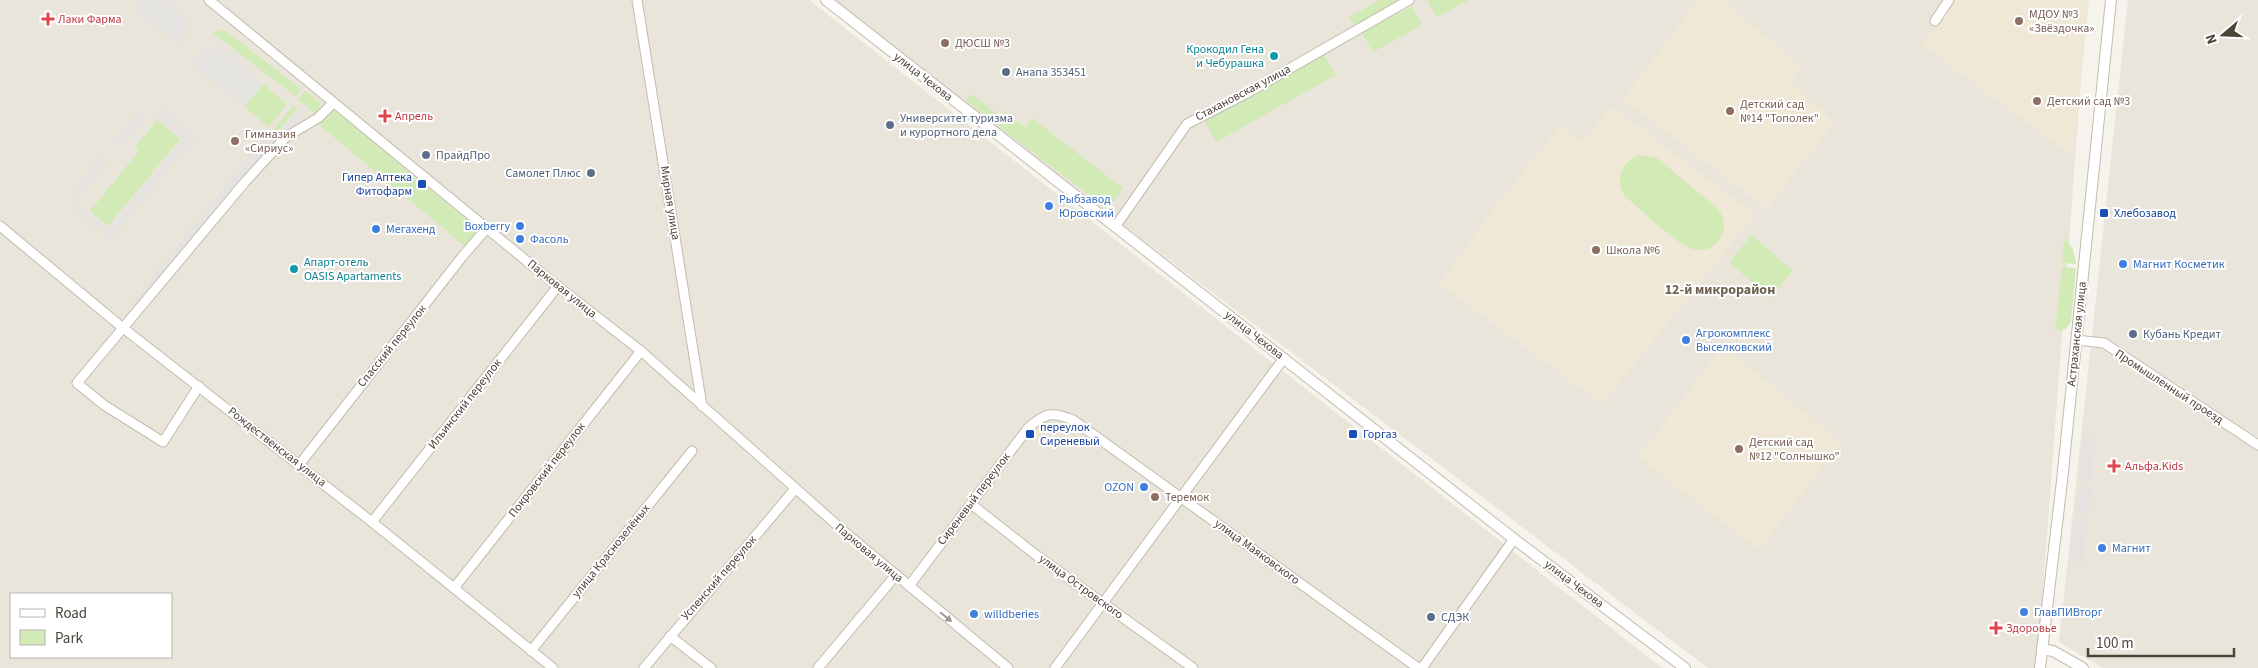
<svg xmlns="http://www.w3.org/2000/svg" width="2258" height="668" font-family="'Source Sans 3',sans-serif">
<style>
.residential{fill:#eae5da;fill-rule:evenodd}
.education{fill:#efe8d6}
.green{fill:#d2eab5}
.parking{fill:#e5e3e0}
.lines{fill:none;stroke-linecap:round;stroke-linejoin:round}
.minor-casing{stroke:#c2bbae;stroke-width:11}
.tertiary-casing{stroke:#c2bbae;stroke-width:12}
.minor{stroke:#fff;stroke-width:9}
.tertiary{stroke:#fff;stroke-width:10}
.oneway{fill:#9c9892}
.health-dot{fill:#e0444e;stroke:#fff;stroke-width:2}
.education-dot{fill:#8d6e63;stroke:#fff;stroke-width:2}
.culture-dot{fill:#0f9aa8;stroke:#fff;stroke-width:2}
.service-dot{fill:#5c6f8a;stroke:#fff;stroke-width:2}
.transit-dot{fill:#1a4fb4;stroke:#fff;stroke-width:2}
.shop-dot{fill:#3f7fe0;stroke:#fff;stroke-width:2}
.labels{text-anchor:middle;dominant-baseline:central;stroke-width:4;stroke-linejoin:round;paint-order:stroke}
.education-label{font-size:12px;fill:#785e54;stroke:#fff;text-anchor:start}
.health-label{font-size:12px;fill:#be3a42;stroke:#fff;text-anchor:start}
.culture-label{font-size:12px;fill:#0d838f;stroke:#fff;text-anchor:end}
.service-label{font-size:12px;fill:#4e5e75;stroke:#fff;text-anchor:start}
.street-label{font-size:12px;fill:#4b4439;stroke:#fff}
.transit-label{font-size:12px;fill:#164399;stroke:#fff;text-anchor:start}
.shop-label{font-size:12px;fill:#366cbe;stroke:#fff;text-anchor:start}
.neighbourhood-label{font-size:14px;font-weight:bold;fill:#6e6250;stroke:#fff}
</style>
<rect width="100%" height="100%" fill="#f6f3ec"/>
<!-- residential -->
<g class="residential">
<path d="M0,0H809L1662,668H0ZM11,594H171V657H11Z"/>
<path d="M830,0H1399L1185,122L1116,219Z"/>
<path d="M1415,0H2087L2037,668H1708L1123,225L1188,125Z"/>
<path d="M2128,0H2258V668H2103L2059,642Z"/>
</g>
<!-- education -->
<g class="education">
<path d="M1698,0H1722L1802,67L1791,81L1834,122L1767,209L1623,99Z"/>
<path d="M1954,0H2089L2073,157L1921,44Z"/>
<path d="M1611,105L1755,215L1602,404L1439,284L1499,202L1560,126L1583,143Z"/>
<path d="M1723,346L1841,442L1760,550L1638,457Z"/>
</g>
<!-- green -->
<g class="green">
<path d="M1380,0H1404L1356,28L1349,17Z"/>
<path d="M1427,0H1469L1437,17Z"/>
<path d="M1412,6L1422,25L1373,52L1362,33Z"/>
<path d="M220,30L226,31L301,89L295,96L213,33Z"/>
<path d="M1324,55L1336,75L1216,142L1204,120Z"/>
<path d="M263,84L287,104L269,127L244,107Z"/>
<path d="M305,91L315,98L320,104L317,115L298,99Z"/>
<path d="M971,94L1001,117L1005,112L1025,127L1032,118L1123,188L1108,210L966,101Z"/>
<path d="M293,105L297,109L277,133L273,130Z"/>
<path d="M332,108L480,231L466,247L318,124Z"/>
<path d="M157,120L180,139L108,226L90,211L139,151L135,147Z"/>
<path d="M1640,155L1657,158L1718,209C1724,217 1726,226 1722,235C1717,246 1705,253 1693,249C1679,246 1637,207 1625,196C1614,180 1622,161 1640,155Z"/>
<path d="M1752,235L1793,271L1770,298L1729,262Z"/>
<path d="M2064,238L2073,249L2076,264L2062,263Z"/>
<path d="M2062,267L2076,268L2071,322L2066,329L2055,331Z"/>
</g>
<!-- parking -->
<g class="parking">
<path d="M139,0H166L188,18L183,25L189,30L178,44L133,9Z"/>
<path d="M220,46L263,84L244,107L191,63L204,47L214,54Z"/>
<path d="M160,108L195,137L111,240L74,210L78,205L109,230L184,138L155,114Z"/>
<path d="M298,110L303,114L284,138L279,133Z"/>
<path d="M139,111L146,116L121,147L114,142Z"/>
<path d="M270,130L277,136L139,307L132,302Z"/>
<path d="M100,157L107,162L79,197L72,192Z"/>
<path d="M2084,437L2095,438L2091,482L2080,481Z"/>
<path d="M2079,487L2092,488L2089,517L2076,516Z"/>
<path d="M2075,518L2088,519L2082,564L2070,562Z"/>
</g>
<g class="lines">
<defs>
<g id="minor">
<path d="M209,0L551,281L641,351L847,534L1008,668"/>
<path d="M637,0L702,406"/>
<path d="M1935,21L1949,0"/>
<path d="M0,226L123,328L372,522L553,668"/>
<path d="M1115,227L1187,124L1247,93L1409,0"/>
<path d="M2076,340L2104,343L2258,445"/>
<path d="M199,386L163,442L104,405L77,383L245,182L286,137L318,118L333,103"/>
<path d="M299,465L462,257L487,228"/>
<path d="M971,504L1036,555L1193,668"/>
<path d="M372,522L558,286"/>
<path d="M909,586L1028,428C1045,413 1052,411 1073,420L1418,668"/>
<path d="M454,588L641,351"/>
<path d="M670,636L711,668"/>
<path d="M531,651L692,451"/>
<path d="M644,668L795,489"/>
<path d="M818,668L896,575"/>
<path d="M1055,668L1284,358"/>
<path d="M1422,668L1514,539"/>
</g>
<g id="tertiary">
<path d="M826,0L1514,539L1685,668"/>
<path d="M2042,649L2053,651L2083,668"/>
<path d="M2040,668L2062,481L2111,0"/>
</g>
</defs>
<!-- minor casing -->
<use href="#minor" class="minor-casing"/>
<!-- tertiary casing -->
<use href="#tertiary" class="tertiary-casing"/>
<!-- minor -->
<use href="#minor" class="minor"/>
<!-- tertiary -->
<use href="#tertiary" class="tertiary"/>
</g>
<!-- one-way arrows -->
<defs><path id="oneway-solid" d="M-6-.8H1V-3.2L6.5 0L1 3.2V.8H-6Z" transform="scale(1.25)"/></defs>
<use class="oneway" href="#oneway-solid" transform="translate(946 617) rotate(39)"/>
<!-- markers -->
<g class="health-dot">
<path d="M45.5 11.5h5v5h5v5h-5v5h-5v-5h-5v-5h5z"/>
<path d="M382.5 108.5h5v5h5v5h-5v5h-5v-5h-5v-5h5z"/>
<path d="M2111.5 458.5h5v5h5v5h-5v5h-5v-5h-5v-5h5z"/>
<path d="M1993.5 620.5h5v5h5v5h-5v5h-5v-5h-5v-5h5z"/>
</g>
<g class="education-dot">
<circle cx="2019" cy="21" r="5"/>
<circle cx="945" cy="43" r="5"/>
<circle cx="2037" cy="101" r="5"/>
<circle cx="1730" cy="111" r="5"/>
<circle cx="235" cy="141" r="5"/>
<circle cx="1596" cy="250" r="5"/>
<circle cx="1739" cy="449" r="5"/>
<circle cx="1155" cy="497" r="5"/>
</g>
<g class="culture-dot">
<circle cx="1274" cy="56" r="5"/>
<circle cx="294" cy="269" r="5"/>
</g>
<g class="service-dot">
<circle cx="1006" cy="72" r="5"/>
<circle cx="890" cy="125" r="5"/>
<circle cx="426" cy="155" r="5"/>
<circle cx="591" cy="173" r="5"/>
<circle cx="2133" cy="334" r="5"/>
<circle cx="1431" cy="617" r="5"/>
</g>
<g class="transit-dot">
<rect x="417" y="179" width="10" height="10" rx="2.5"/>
<rect x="2099" y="208" width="10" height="10" rx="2.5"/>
<rect x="1025" y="429" width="10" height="10" rx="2.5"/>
<rect x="1348" y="429" width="10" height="10" rx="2.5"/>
</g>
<g class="shop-dot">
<circle cx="1049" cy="206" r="5"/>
<circle cx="520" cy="226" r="5"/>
<circle cx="376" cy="229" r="5"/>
<circle cx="520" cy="239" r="5"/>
<circle cx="2123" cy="264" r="5"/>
<circle cx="1686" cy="340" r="5"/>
<circle cx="1144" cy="487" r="5"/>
<circle cx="2102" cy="548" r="5"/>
<circle cx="2024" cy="612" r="5"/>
<circle cx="974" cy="614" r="5"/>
</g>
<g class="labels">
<!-- education labels -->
<g class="education-label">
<text x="2029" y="14">МДОУ №3<tspan x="2029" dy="14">«Звёздочка»</tspan></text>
<text x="955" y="43">ДЮСШ №3</text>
<text x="2047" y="101">Детский сад №3</text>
<text x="1740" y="104">Детский сад<tspan x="1740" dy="14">№14 "Тополек"</tspan></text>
<text x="245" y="134">Гимназия<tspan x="245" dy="14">«Сириус»</tspan></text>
<text x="1606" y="250">Школа №6</text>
<text x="1749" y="442">Детский сад<tspan x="1749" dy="14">№12 "Солнышко"</tspan></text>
<text x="1165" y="497">Теремок</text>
</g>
<!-- health labels -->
<g class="health-label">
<text x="58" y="19">Лаки Фарма</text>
<text x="395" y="116">Апрель</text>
<text x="2125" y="466">Альфа.Kids</text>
<text x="2006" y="628">Здоровье</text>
</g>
<!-- culture labels -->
<g class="culture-label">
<text x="1264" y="49">Крокодил Гена<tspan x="1264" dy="14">и Чебурашка</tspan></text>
<text x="304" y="262" text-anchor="start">Апарт-отель<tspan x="304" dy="14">OASIS Apartaments</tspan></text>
</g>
<!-- service labels -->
<g class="service-label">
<text x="1016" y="72">Анапа 353451</text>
<text x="900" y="118">Университет туризма<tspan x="900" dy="14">и курортного дела</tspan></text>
<text x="436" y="155">ПрайдПро</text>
<text x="581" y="173" text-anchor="end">Самолет Плюс</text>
<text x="2143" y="334">Кубань Кредит</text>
<text x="1441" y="617">СДЭК</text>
</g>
<!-- street labels -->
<g class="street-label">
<text transform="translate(923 77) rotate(38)">улица Чехова</text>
<text transform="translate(1243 93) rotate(-28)">Стахановская улица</text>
<text transform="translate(670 203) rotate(81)">Мирная улица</text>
<text transform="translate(562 289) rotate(39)">Парковая улица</text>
<text transform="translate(2077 334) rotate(-84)">Астраханская улица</text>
<text transform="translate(1254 335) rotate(38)">улица Чехова</text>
<text transform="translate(392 346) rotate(-51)">Спасский переулок</text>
<text transform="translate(2169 387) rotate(33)">Промышленный проезд</text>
<text transform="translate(465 404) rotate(-52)">Ильинский переулок</text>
<text transform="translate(277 447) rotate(38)">Рождественская улица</text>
<text transform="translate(547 470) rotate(-52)">Покровский переулок</text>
<text transform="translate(974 499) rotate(-53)">Сиреневый переулок</text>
<text transform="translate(611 551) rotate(-51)">улица Краснозелёных</text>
<text transform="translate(1257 552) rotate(36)">улица Маяковского</text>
<text transform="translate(869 553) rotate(40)">Парковая улица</text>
<text transform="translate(719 578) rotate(-49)">Успенский переулок</text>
<text transform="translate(1574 584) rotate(37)">улица Чехова</text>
<text transform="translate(1081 587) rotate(36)">улица Островского</text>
</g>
<!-- transit labels -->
<g class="transit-label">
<text x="412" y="177" text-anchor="end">Гипер Аптека<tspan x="412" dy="14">Фитофарм</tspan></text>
<text x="2114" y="213">Хлебозавод</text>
<text x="1040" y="427">переулок<tspan x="1040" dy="14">Сиреневый</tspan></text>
<text x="1363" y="434">Горгаз</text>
</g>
<!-- shop labels -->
<g class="shop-label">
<text x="1059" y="199">Рыбзавод<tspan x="1059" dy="14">Юровский</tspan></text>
<text x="510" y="226" text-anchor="end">Boxberry</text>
<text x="386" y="229">Мегахенд</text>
<text x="530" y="239">Фасоль</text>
<text x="2133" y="264">Магнит Косметик</text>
<text x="1696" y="333">Агрокомплекс<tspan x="1696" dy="14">Выселковский</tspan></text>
<text x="1134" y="487" text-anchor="end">OZON</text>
<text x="2112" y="548">Магнит</text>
<text x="2034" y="612">ГлавПИВторг</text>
<text x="984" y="614">willdberies</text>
</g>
<!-- neighbourhood labels -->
<g class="neighbourhood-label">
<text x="1720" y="290">12-й микрорайон</text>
</g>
</g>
<!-- legend -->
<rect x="10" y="593" width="162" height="65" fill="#ffffff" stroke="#b7b4b0"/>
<rect x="20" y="609" width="25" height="8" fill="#ffffff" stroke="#b7b4b0"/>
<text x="55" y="618" font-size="15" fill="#4b4439">Road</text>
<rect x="20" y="630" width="25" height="15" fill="#d2eab5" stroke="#b7b4b0"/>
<text x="55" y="643" font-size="15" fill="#4b4439">Park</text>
<!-- north arrow -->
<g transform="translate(2223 35) rotate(251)" stroke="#ffffff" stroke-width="4" paint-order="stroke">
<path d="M0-4L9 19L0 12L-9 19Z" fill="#4b4439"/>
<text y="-8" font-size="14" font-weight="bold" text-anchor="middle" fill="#4b4439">N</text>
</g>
<!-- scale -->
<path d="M2088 648v8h146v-8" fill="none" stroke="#4b4439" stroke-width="2.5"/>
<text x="2096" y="648" font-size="15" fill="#4b4439" stroke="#ffffff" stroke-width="4" paint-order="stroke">100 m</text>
</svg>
